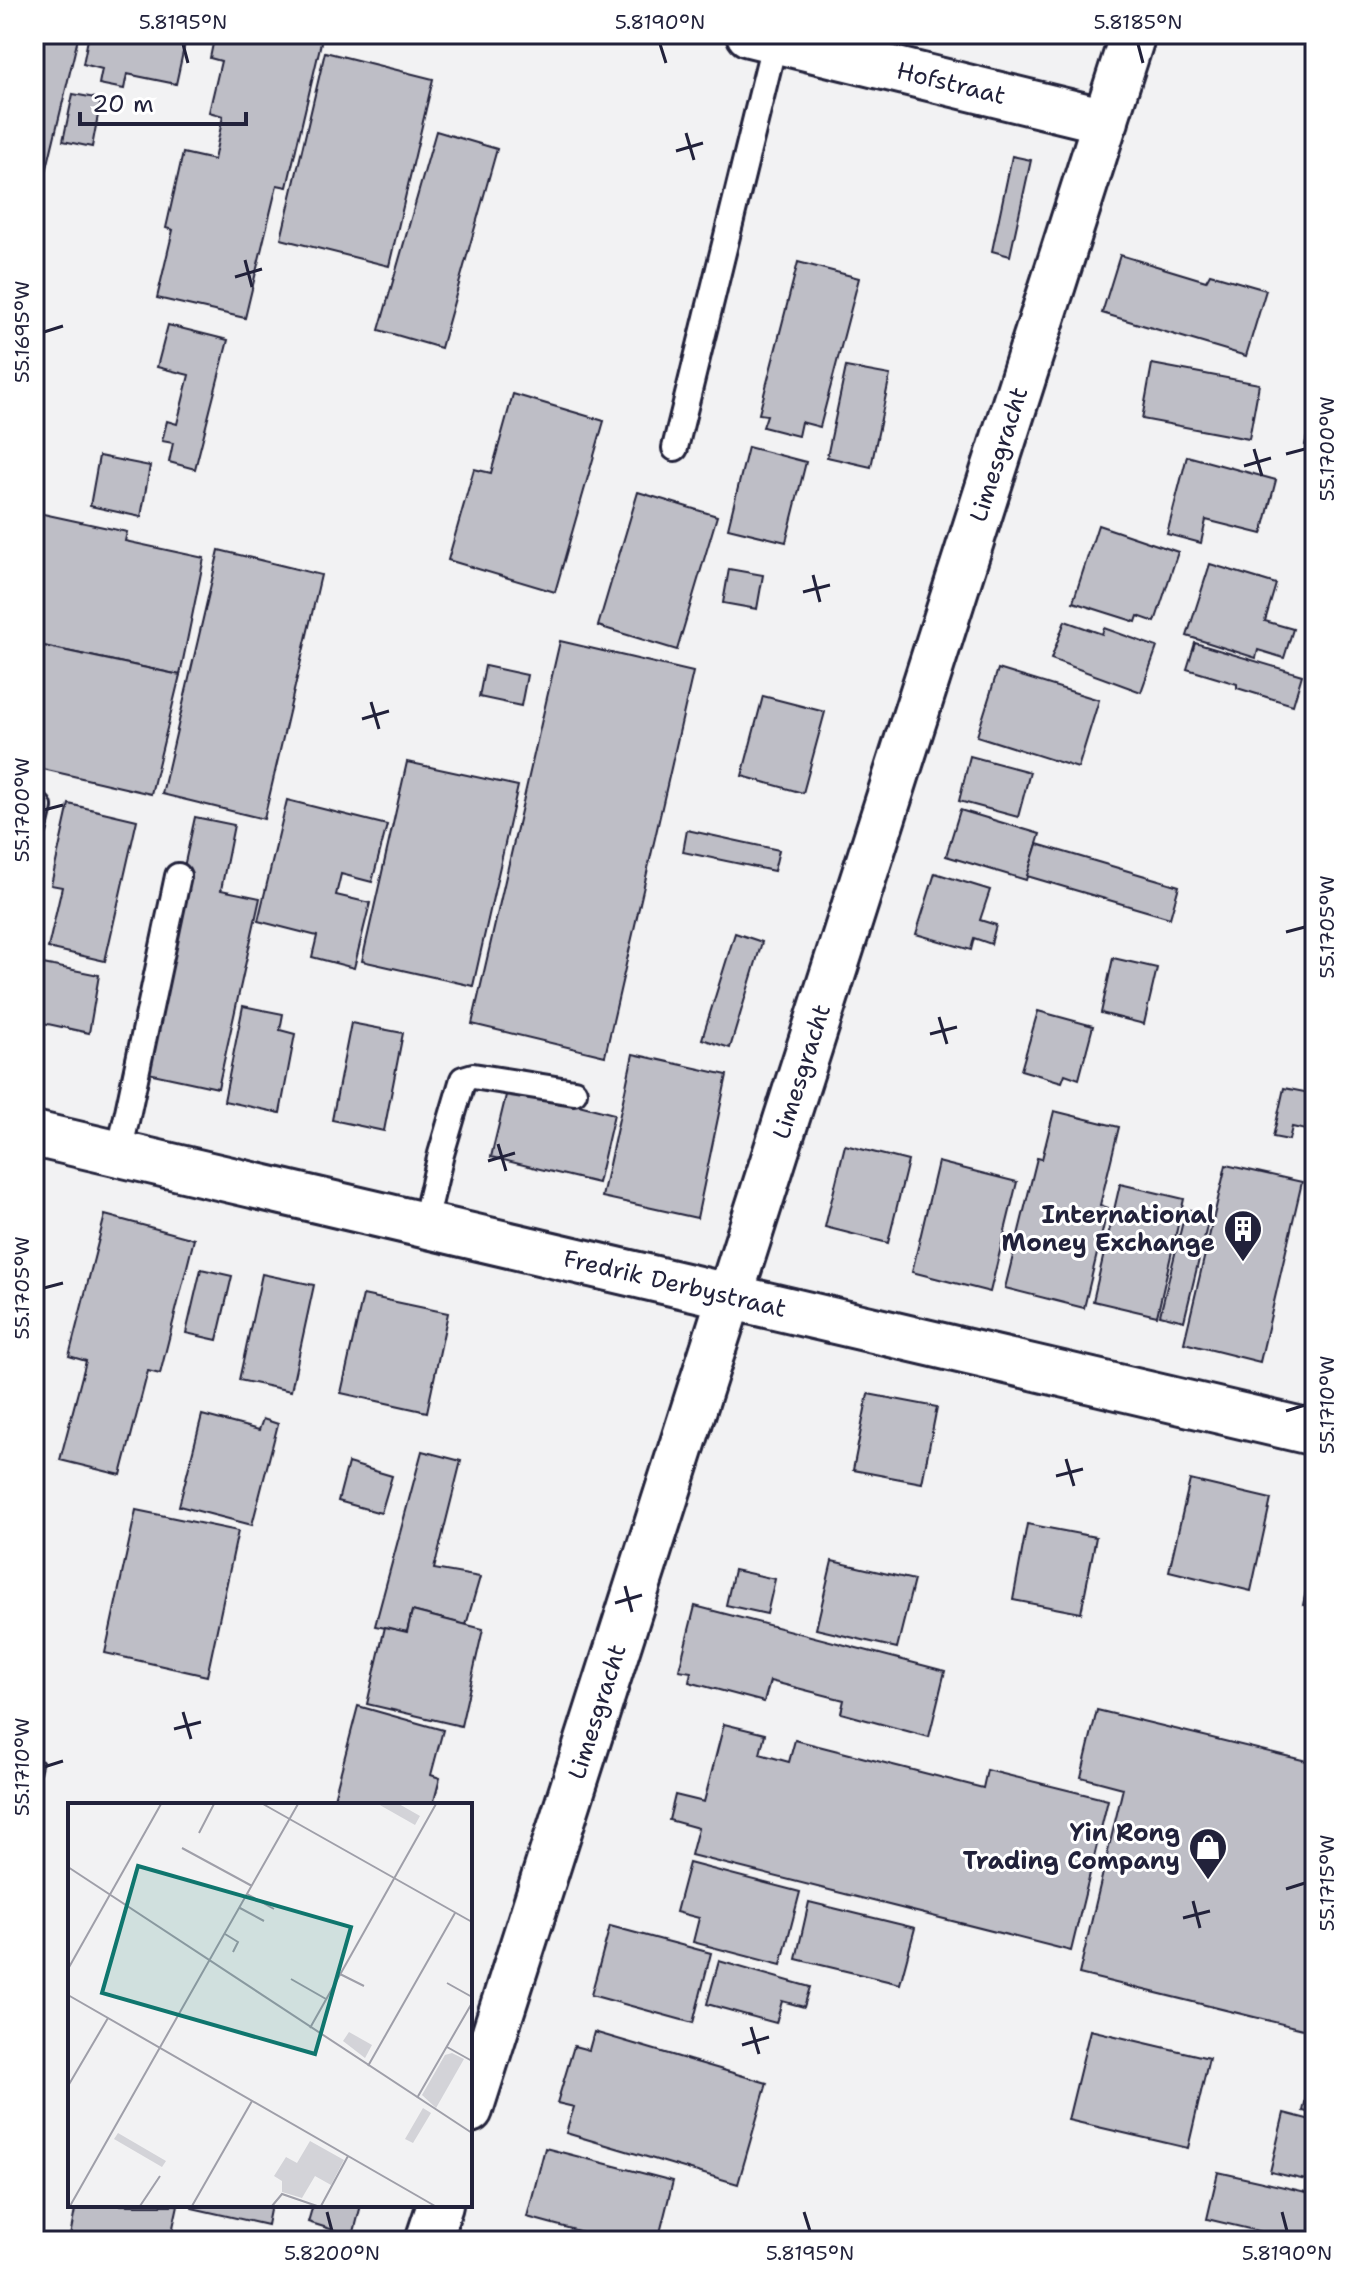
<svg xmlns="http://www.w3.org/2000/svg" width="1349" height="2275" font-family="'Shantell Sans',sans-serif">
<style>
.building{fill:#bebec6;stroke:#22223b;stroke-width:2}
.lines{fill:none;stroke-linecap:round;stroke-linejoin:round}
.service-casing{stroke:#22223b;stroke-width:30}
.minor-casing{stroke:#22223b;stroke-width:50}
.secondary-casing{stroke:#22223b;stroke-width:50}
.service{stroke:#fff;stroke-width:24}
.minor{stroke:#fff;stroke-width:44}
.secondary{stroke:#fff;stroke-width:44}
.ticks{fill:none;stroke:#22223b;stroke-width:3}
.labels{text-anchor:middle;dominant-baseline:central;stroke-width:6;stroke-linejoin:round;paint-order:stroke}
.street-label{font-size:24px;fill:#22223b;stroke:#fff}
.poi-label{font-size:24px;font-weight:bold;fill:#22223b;stroke:#fff;text-anchor:end}
.inset-road{fill:none;stroke:#9f9fa9;stroke-width:2}
.view{fill:#0f766e;fill-opacity:0.15;stroke:#0f766e;stroke-width:4}
.inset-edge{fill:none;stroke:#22223b;stroke-width:4}
.neatline{fill:none;stroke:#22223b;stroke-width:3}
.ticks-label{font-size:20px;text-anchor:middle;fill:#22223b}
</style>
<rect width="100%" height="100%" fill="#f2f2f3"/>
<filter id="ink" filterUnits="userSpaceOnUse"><feTurbulence type="fractalNoise" baseFrequency=".0125" numOctaves="2"/><feDisplacementMap in="SourceGraphic" scale="16" xChannelSelector="R" yChannelSelector="G"/><feConvolveMatrix kernelMatrix="1 2 1 2 8 2 1 2 1" color-interpolation-filters="sRGB"/></filter>
<g filter="url(#ink)">
<!-- building -->
<g class="building">
<path d="M34,34H79L42,189L34,187Z"/>
<path d="M89,34H187L176,84L127,74L124,89L99,84L102,69L83,64Z"/>
<path d="M215,34H323L287,187L277,185L245,318L157,298L173,230L166,228L183,153L214,160L223,116L209,112L221,61L210,58Z"/>
<path d="M325,52L433,79L389,266L281,239Z"/>
<path d="M73,94L101,99L92,147L63,141Z"/>
<path d="M436,131L497,149L441,348L379,330Z"/>
<path d="M1012,156L1031,160L1010,256L992,251Z"/>
<path d="M1120,255L1206,281L1210,274L1266,290L1246,356L1102,313Z"/>
<path d="M798,262L859,278L820,427L801,422L798,436L763,427L767,415L759,414Z"/>
<path d="M1315,308V345L1307,343Z"/>
<path d="M168,325L228,340L195,469L169,462L173,443L162,441L167,421L177,424L189,375L157,367Z"/>
<path d="M1152,364L1259,384L1249,439L1142,419Z"/>
<path d="M846,367L890,375L871,467L827,457Z"/>
<path d="M513,394L604,421L555,592L448,560L474,469L491,473Z"/>
<path d="M1315,402V447L1305,445Z"/>
<path d="M748,447L806,462L786,542L728,528Z"/>
<path d="M99,456L150,466L141,517L90,506Z"/>
<path d="M1187,456L1276,480L1262,534L1206,520L1201,543L1167,534Z"/>
<path d="M638,492L717,516L677,650L598,626Z"/>
<path d="M34,512L127,532L125,541L204,558L180,675L34,644Z"/>
<path d="M1098,525L1178,552L1155,622L1138,616L1136,622L1073,602Z"/>
<path d="M219,550L321,575L264,819L162,794Z"/>
<path d="M1210,564L1276,584L1265,621L1293,629L1284,658L1258,650L1256,658L1187,636Z"/>
<path d="M729,569L763,575L757,609L723,603Z"/>
<path d="M1065,621L1102,634L1104,628L1157,647L1141,692L1051,659Z"/>
<path d="M560,641L693,672L605,1056L472,1024Z"/>
<path d="M1195,643L1302,675L1293,705L1237,688V684L1187,669Z"/>
<path d="M34,644L180,675L151,794L34,767Z"/>
<path d="M485,666L527,675L521,706L479,697Z"/>
<path d="M998,669L1099,700L1078,768L977,736Z"/>
<path d="M763,696L825,712L803,793L742,776Z"/>
<path d="M970,756L1030,772L1018,817L959,801Z"/>
<path d="M407,762L518,786L473,986L362,961Z"/>
<path d="M287,800L387,825L372,882L341,874L336,895L370,903L354,968L312,957L317,936L258,921Z"/>
<path d="M69,804L137,820L105,961L48,948L62,887L51,885Z"/>
<path d="M960,810L1040,834L1026,880L946,856Z"/>
<path d="M195,817L234,825L221,890L260,898L218,1088L148,1073L166,992L157,990Z"/>
<path d="M687,830L779,850L774,871L683,852Z"/>
<path d="M1037,844L1179,886L1170,918L1027,876Z"/>
<path d="M935,873L990,890L980,920L996,925L991,944L974,938L971,950L916,934Z"/>
<path d="M735,933L762,942L730,1048L702,1039Z"/>
<path d="M1113,958L1157,968L1144,1024L1101,1013Z"/>
<path d="M38,963L99,975L89,1033L34,1021V985Z"/>
<path d="M1315,982V1011L1309,1010Z"/>
<path d="M243,1006L283,1014L280,1030L295,1034L280,1113L224,1101Z"/>
<path d="M1038,1011L1093,1026L1079,1079L1065,1074L1062,1082L1021,1070Z"/>
<path d="M351,1023L403,1033L384,1131L332,1120Z"/>
<path d="M633,1054L727,1075L697,1218L602,1197Z"/>
<path d="M508,1087L614,1114L598,1183L491,1157Z"/>
<path d="M1284,1088L1315,1094V1132L1292,1127L1289,1140L1273,1137Z"/>
<path d="M1054,1111L1119,1127L1100,1205L1108,1208L1084,1308L1005,1288L1037,1158L1042,1159Z"/>
<path d="M845,1145L908,1161L888,1243L825,1227Z"/>
<path d="M938,1162L1017,1182L990,1292L912,1272Z"/>
<path d="M1226,1165L1302,1182L1260,1362L1184,1343Z"/>
<path d="M1120,1184L1184,1199L1157,1316L1093,1301Z"/>
<path d="M1186,1209L1210,1214L1184,1321L1160,1315Z"/>
<path d="M105,1215L194,1239L160,1374L148,1371L121,1475L60,1460L86,1361L69,1356Z"/>
<path d="M201,1269L232,1276L217,1340L186,1333Z"/>
<path d="M262,1274L314,1285L291,1391L239,1380Z"/>
<path d="M363,1295L448,1313L427,1412L341,1393Z"/>
<path d="M868,1394L937,1407L922,1483L853,1470Z"/>
<path d="M202,1415L259,1430L263,1419L278,1424L252,1525L179,1506Z"/>
<path d="M422,1451L461,1461L434,1569L480,1577L466,1625L412,1611L407,1632L375,1626Z"/>
<path d="M348,1463L392,1476L381,1513L338,1501Z"/>
<path d="M1190,1480L1271,1499L1251,1591L1169,1571Z"/>
<path d="M136,1510L238,1531L207,1676L105,1653Z"/>
<path d="M1027,1524L1096,1537L1081,1613L1013,1600Z"/>
<path d="M1315,1551V1608L1303,1605Z"/>
<path d="M832,1561L914,1580L897,1648L816,1629Z"/>
<path d="M734,1570L775,1579L767,1614L726,1605Z"/>
<path d="M695,1606L945,1671L929,1737L841,1713L844,1700L770,1681L764,1702L689,1682L691,1672L679,1670Z"/>
<path d="M412,1611L483,1629L461,1726L367,1704L385,1627L407,1632Z"/>
<path d="M358,1706L443,1730L431,1775L440,1778L433,1805H359L334,1798Z"/>
<path d="M1097,1710L1315,1763V2032L1079,1974L1123,1788L1081,1777Z"/>
<path d="M724,1724L765,1734L760,1754L789,1762L795,1740L983,1788L987,1770L1108,1800L1071,1951L691,1855L698,1828L669,1820L675,1795L704,1802Z"/>
<path d="M34,1759L43,1761L34,1798Z"/>
<path d="M689,1863L800,1892L781,1965L693,1942L699,1918L676,1912Z"/>
<path d="M809,1902L915,1928L900,1984L796,1959Z"/>
<path d="M610,1926L711,1953L693,2023L591,1995Z"/>
<path d="M719,1961L810,1987L804,2007L782,2001L776,2023L707,2004Z"/>
<path d="M1090,2030L1209,2058L1188,2148L1068,2120Z"/>
<path d="M594,2032L767,2083L738,2184L566,2133L574,2107L557,2103L574,2046L589,2050Z"/>
<path d="M1315,2059V2114L1303,2111Z"/>
<path d="M1284,2113L1315,2121V2182L1270,2172Z"/>
<path d="M545,2148L673,2181L658,2241H616L527,2217Z"/>
<path d="M1218,2172L1315,2194V2241H1300L1207,2219Z"/>
<path d="M76,2205H178L170,2241H69Z"/>
<path d="M193,2205H271L267,2225L192,2208Z"/>
<path d="M313,2205H361L353,2236L308,2222Z"/>
</g>
<g class="lines">
<defs>
<g id="service">
<path d="M675,448L775,40"/>
<path d="M34,828L39,807"/>
<path d="M119,1154L178,876"/>
<path d="M424,1226L441,1154L463,1079L473,1076L574,1092"/>
</g>
<g id="minor">
<path id="s1" d="M749,34L1106,121"/>
<path id="s2" d="M470,2110L1133,34"/>
<path d="M428,2241L440,2205"/>
</g>
<g id="secondary">
<path id="s3" d="M34,1134L1315,1433"/>
</g>
</defs>
<!-- service casing -->
<use href="#service" class="service-casing"/>
<!-- minor casing -->
<use href="#minor" class="minor-casing"/>
<!-- secondary casing -->
<use href="#secondary" class="secondary-casing"/>
<!-- service -->
<use href="#service" class="service"/>
<!-- minor -->
<use href="#minor" class="minor"/>
<!-- secondary -->
<use href="#secondary" class="secondary"/>
</g>
</g>
<!-- ticks -->
<path class="ticks" d="M183,44L188,63M660,44L666,63M1138,44L1143,63M686,133L694,160M676,151L703,143M245,260L252,287M235,277L262,269M44,332L63,326M1254,449L1262,476M1286,454L1305,449M1244,466L1271,458M813,575L820,602M803,592L830,585M371,702L379,729M362,719L389,711M44,810L63,805M1286,932L1305,927M939,1017L947,1044M930,1034L957,1027M498,1144L506,1171M488,1161L515,1153M44,1288L63,1283M1286,1411L1305,1405M1066,1459L1074,1486M1056,1476L1083,1469M625,1586L632,1612M615,1603L642,1595M183,1712L191,1739M174,1729L201,1722M44,1767L63,1761M1286,1889L1305,1883M1193,1901L1200,1928M1183,1918L1210,1911M751,2027L759,2054M742,2045L769,2037M327,2212L332,2231M804,2212L810,2231M1282,2212L1287,2231"/>
<!-- icons -->
<defs>
<symbol id="building-pin" viewBox="-11 -11 22 30"><path d="M0 17L-7.5 6A9.5 9.5 0 1 1 7.5 6Z" fill="#22223b" stroke="#fff"/><path d="M-4-6H4V6H1V3H-1V6H-4ZM-2.5-4.3h1.7v1.8h-1.7ZM.8-4.3h1.7v1.8H.8ZM-2.5-1h1.7V.8h-1.7ZM.8-1h1.7V.8H.8Z" fill="#fff"/></symbol>
<symbol id="shop-pin" viewBox="-11 -11 22 30"><path d="M0 17L-7.5 6A9.5 9.5 0 1 1 7.5 6Z" fill="#22223b" stroke="#fff"/><path d="M-5-2.5h2.3a2.7 3.5 0 0 1 5.4 0H5L5.5 6h-11ZM-1.5-2.5h3a1.5 2.3 0 0 0-3 0Z" fill="#fff"/></symbol>
</defs>
<g fill-rule="evenodd">
<use href="#building-pin" x="1221" y="1207" width="44" height="60"/>
<use href="#shop-pin" x="1186" y="1825" width="44" height="60"/>
</g>
<g class="labels">
<!-- street labels -->
<g class="street-label">
<text stroke="none"><textPath href="#s1" startOffset="208">Hofstraat</textPath></text>
<text stroke="none"><textPath href="#s2" startOffset="1738">Limesgracht</textPath></text>
<text stroke="none"><textPath href="#s2" startOffset="1090">Limesgracht</textPath></text>
<text stroke="none"><textPath href="#s3" startOffset="658">Fredrik Derbystraat</textPath></text>
<text stroke="none"><textPath href="#s2" startOffset="418">Limesgracht</textPath></text>
</g>
<!-- poi labels -->
<g class="poi-label">
<text x="1215" y="1215">International<tspan x="1215" dy="28">Money Exchange</tspan></text>
<text x="1180" y="1833">Yin Rong<tspan x="1180" dy="28">Trading Company</tspan></text>
</g>
</g>
<!-- overview -->
<g transform="translate(68 1803)">
<rect width="404" height="404" fill="#f2f2f3"/>
<path d="M310,1H331L352,13L347,22ZM281,229L304,242L297,255L275,238ZM384,250L396,256L368,305L354,292L377,252ZM355,305L363,310L345,340L337,336ZM50,330L98,358L94,364L46,336ZM242,338L276,357L263,382L247,373L234,395L214,389V378L206,373L218,354L229,360Z" fill="#d3d3d8"/>
<path class="inset-road" d="M195,1L404,119M131,30L146,1M114,45L184,83M0,64L404,330M179,91L206,106M172,105L196,118M157,131L170,139L165,149M0,166L93,1M272,171L296,183M223,176L258,196M379,180L404,194M0,192L367,403M242,225L368,1M379,244L404,258M300,263L387,110M0,283L40,215M349,295L404,200M2,403L230,1M72,403L92,373M124,403L184,298M204,403L214,391L249,403M253,403L280,353"/>
<path class="view" d="M70,63L283,124L247,251L34,190Z"/>
<rect width="404" height="404" class="inset-edge"/>
</g>
<!-- margin -->
<rect width="1349" height="2275" fill="none" stroke="#fff" stroke-width="88"/>
<!-- scale -->
<path d="M80 112v12h166v-12" fill="none" stroke="#22223b" stroke-width="4"/>
<text x="92" y="112" font-size="24" fill="#22223b" stroke="#ffffff" stroke-width="6" paint-order="stroke">20 m</text>
<rect x="44" y="44" width="1261" height="2187" class="neatline"/>
<g class="ticks-label">
<text x="183" y="29">5.8195°N</text>
<text x="660" y="29">5.8190°N</text>
<text x="1138" y="29">5.8185°N</text>
<text transform="translate(22 332) rotate(-90)" y="7">55.1695°W</text>
<text transform="translate(1327 449) rotate(-90)" y="7">55.1700°W</text>
<text transform="translate(22 810) rotate(-90)" y="7">55.1700°W</text>
<text transform="translate(1327 927) rotate(-90)" y="7">55.1705°W</text>
<text transform="translate(22 1288) rotate(-90)" y="7">55.1705°W</text>
<text transform="translate(1327 1405) rotate(-90)" y="7">55.1710°W</text>
<text transform="translate(22 1767) rotate(-90)" y="7">55.1710°W</text>
<text transform="translate(1327 1883) rotate(-90)" y="7">55.1715°W</text>
<text x="332" y="2260">5.8200°N</text>
<text x="810" y="2260">5.8195°N</text>
<text x="1287" y="2260">5.8190°N</text>
</g>
</svg>
